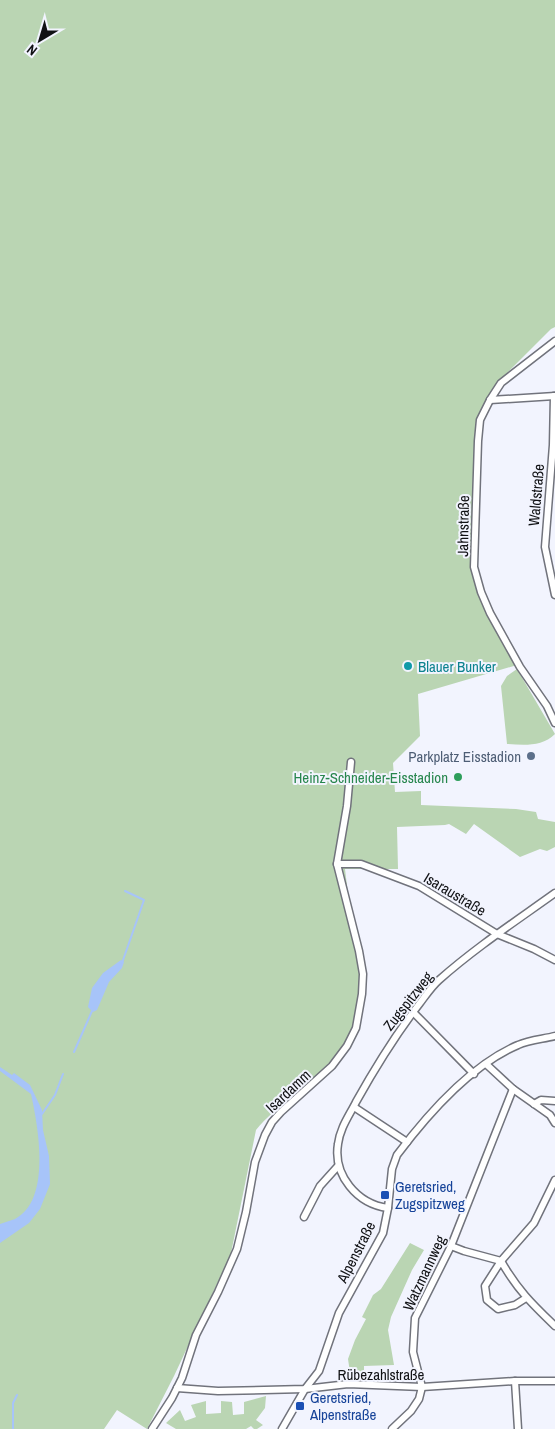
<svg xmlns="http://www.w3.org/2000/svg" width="555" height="1429" font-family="'Archivo Narrow',sans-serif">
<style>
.green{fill:#bad5b3}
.water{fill:#a7c4f9}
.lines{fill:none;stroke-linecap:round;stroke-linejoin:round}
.stream{stroke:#a7c4f9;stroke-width:2}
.street-casing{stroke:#71737c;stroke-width:9}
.street{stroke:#fff;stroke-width:6}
.culture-dot{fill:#0f9aa8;stroke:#f2f4fe;stroke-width:2}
.service-dot{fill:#5c6f8a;stroke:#f2f4fe;stroke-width:2}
.leisure-dot{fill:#2e9e5b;stroke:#f2f4fe;stroke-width:2}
.transit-dot{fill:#1a4fb4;stroke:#f2f4fe;stroke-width:2}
.labels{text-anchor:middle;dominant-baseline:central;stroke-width:4;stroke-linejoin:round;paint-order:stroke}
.street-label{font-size:15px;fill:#101114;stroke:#f2f4fe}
.culture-label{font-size:15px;fill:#0d838f;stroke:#f2f4fe;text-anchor:start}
.service-label{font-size:15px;fill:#4e5e75;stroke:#f2f4fe;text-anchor:end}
.leisure-label{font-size:15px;fill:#27864d;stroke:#f2f4fe;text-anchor:end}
.transit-label{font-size:15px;fill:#164399;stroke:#f2f4fe;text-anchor:start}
</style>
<rect width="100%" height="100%" fill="#f2f4fe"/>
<!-- green -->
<g class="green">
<path d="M0,0H555V327L551,329L499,381L478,419L475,442L472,567L517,665L418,694L420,736L393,763L395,792L421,791V805L516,809L536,812L538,819L555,822V847L547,851L540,849L520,857L474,824L466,834L449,824L445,825L397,827L398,869H345C348,892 350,917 353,941C355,952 360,963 361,974C364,1004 353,1044 331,1065C307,1089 277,1104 256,1130L230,1258L224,1269L174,1376L147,1429L117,1410L104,1429H0Z"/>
<path d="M517,669L555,734C542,747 524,745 507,744L501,686L507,676Z"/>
<path d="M410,1243L424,1250L412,1270L391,1317L388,1330L394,1365L364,1366V1377L351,1379L348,1359L355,1340L366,1319L362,1317L373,1295L381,1289Z"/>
<path d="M266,1396L265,1408L256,1420L263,1425L257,1429H254L251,1426L246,1429H176L166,1423L180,1410L185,1421L196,1417L191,1405L206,1401V1414L221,1413V1401L232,1402L233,1415L244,1414V1402Z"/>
</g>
<!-- water -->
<g class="water">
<path d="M121,960L124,962L122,968L109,982L97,1010L93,1012L88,1007L92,988L103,973Z"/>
<path d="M0,1067L12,1075L14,1073L30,1085L42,1110L43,1130L49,1156L50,1184L40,1209L29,1223L0,1243V1224C5,1222 10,1221 15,1219C52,1200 38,1126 31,1094L0,1071Z"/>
</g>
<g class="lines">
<!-- stream -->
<g class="stream">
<path d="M122,963L144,900L125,891"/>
<path d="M74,1052L92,1011"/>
<path d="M42,1114L55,1095L63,1074"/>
<path d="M13,1429V1403L17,1395"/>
</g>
<defs>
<g id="street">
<path d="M555,341L501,383L490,400L480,420L478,441L474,567L481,592L490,613L520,667L547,706L555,723"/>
<path d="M554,396L553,445L545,547L555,595"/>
<path d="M490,400L555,396"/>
<path d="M337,864H361L419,886L497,934L534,949L555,960"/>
<path d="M413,1012L474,1074"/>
<path d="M486,1064L513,1089L550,1115L555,1123"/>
<path d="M534,1104L541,1100L555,1101"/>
<path d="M354,1107L407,1142"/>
<path d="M388,1208C357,1204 333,1175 338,1144C340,1128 349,1116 356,1102C375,1068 396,1034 420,1003C426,995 432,986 439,980C475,948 516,921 555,893"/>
<path d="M304,1217L320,1186L338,1166"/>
<path d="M451,1246L464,1251L501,1261L534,1223L555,1180"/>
<path d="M526,1298L515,1305L498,1309L487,1300L485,1286L501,1261C517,1289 531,1303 555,1326"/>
<path d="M515,1381L518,1429"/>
<path d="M177,1388L218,1391L305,1389L348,1384L422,1387L515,1381H555"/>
<path d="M152,1429L172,1398L182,1378L196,1335L218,1292L237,1249L246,1212L255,1162L265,1135L272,1122L281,1112L332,1066L347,1046L356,1028L362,994L363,974L359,951L337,864L347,806L351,762"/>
<path d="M282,1429L305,1389L319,1371L339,1313L383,1233L388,1208L392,1169L397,1155C427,1115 471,1065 518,1045C529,1040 543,1039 555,1036"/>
<path d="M392,1429L411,1411L419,1399L422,1387L413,1352L415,1318L451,1246L513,1089"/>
</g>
</defs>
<!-- street casing -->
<use href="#street" class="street-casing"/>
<!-- street -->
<use href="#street" class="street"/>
</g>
<!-- markers -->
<circle class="culture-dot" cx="408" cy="666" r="5"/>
<circle class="service-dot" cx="531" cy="756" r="5"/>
<circle class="leisure-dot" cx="458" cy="777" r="5"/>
<g class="transit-dot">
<rect x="380" y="1190" width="10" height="10" rx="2.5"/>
<rect x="295" y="1401" width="10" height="10" rx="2.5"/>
</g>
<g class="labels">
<!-- street labels -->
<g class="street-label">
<text transform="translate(536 495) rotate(-85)">Waldstraße</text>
<text transform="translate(463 526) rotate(-89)">Jahnstraße</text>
<text transform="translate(455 894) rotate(31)">Isaraustraße</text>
<text transform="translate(408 1001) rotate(-52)">Zugspitzweg</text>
<text transform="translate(288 1091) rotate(-43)">Isardamm</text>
<text transform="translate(356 1252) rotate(-63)">Alpenstraße</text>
<text transform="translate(424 1273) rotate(-65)">Watzmannweg</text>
<text x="381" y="1374">Rübezahlstraße</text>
</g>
<!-- culture labels -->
<g class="culture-label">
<text x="418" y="666">Blauer Bunker</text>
</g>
<!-- service labels -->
<g class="service-label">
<text x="521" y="756">Parkplatz Eisstadion</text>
</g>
<!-- leisure labels -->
<g class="leisure-label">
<text x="448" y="777">Heinz-Schneider-Eisstadion</text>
</g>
<!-- transit labels -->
<g class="transit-label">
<text x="395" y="1186">Geretsried,<tspan x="395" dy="17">Zugspitzweg</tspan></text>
<text x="310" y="1397">Geretsried,<tspan x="310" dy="17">Alpenstraße</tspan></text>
</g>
</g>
<!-- north arrow -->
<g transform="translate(40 40) rotate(218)" stroke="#f2f4fe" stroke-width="4" paint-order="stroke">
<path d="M0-4L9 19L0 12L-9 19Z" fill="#101114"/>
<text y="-8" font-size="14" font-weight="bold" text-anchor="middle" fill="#101114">N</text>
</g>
</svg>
